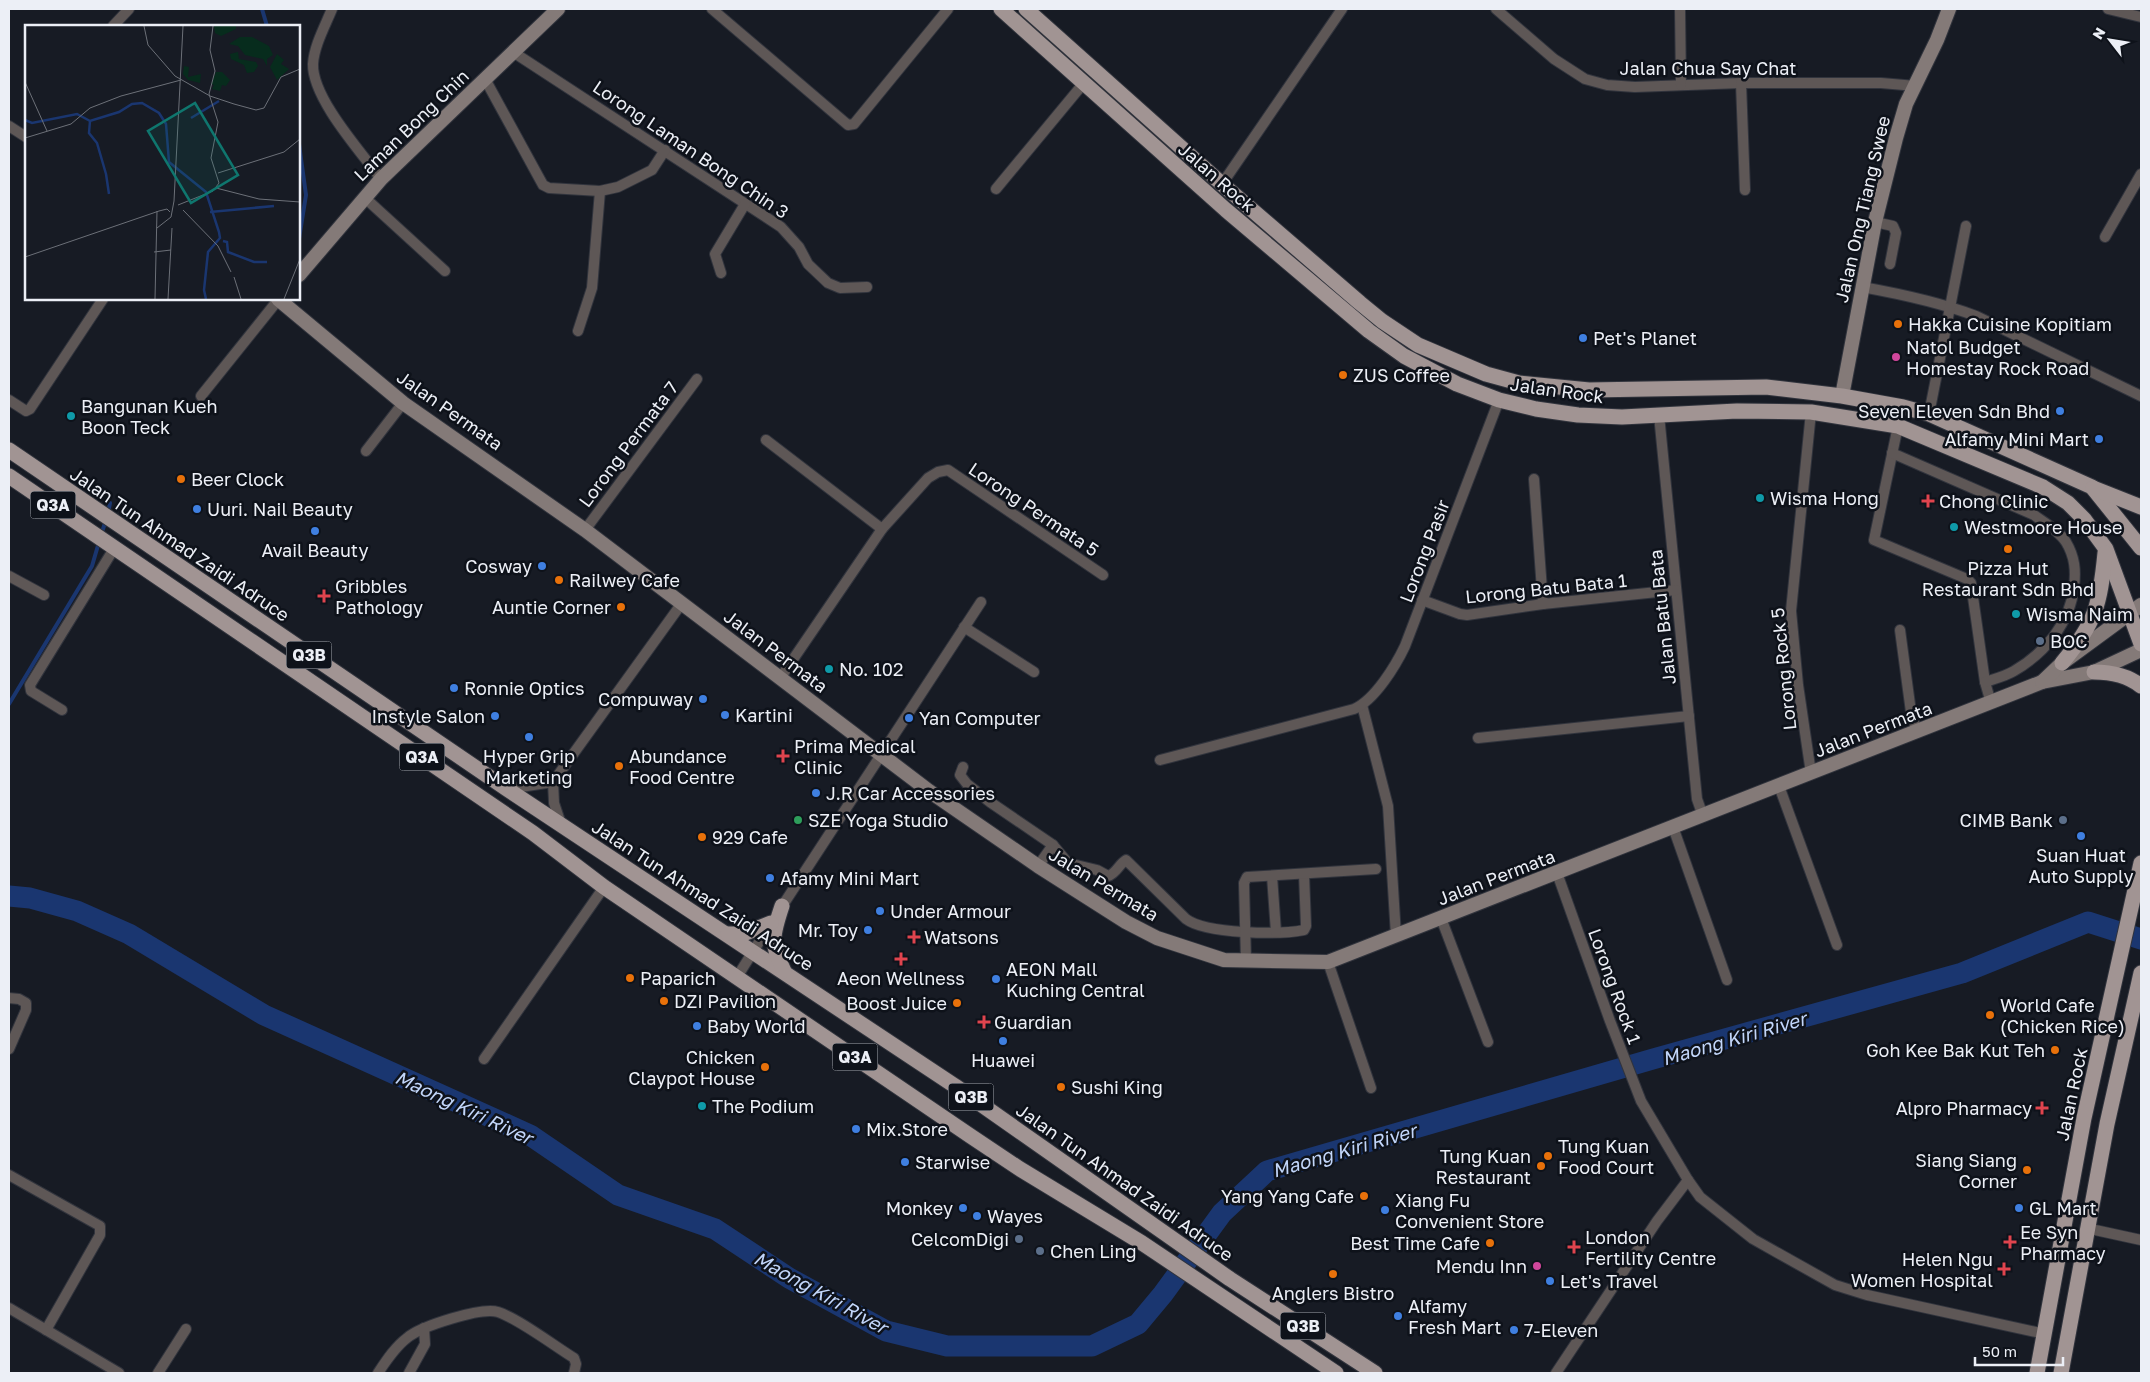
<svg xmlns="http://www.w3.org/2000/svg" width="2150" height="1382" font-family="'Golos Text',sans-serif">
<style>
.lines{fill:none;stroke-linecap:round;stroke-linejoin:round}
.stream{stroke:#1a3670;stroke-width:4}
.river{stroke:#1a3670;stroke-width:21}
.street-casing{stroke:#31343d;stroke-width:12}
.secondary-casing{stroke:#31343d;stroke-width:16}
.primary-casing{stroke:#31343d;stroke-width:17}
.street{stroke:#5e5756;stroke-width:10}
.secondary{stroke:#847a78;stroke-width:14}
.primary{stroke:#a19493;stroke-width:15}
.food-dot{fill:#e8710a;stroke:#0e121a;stroke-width:2}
.shop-dot{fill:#3f7fe0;stroke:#0e121a;stroke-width:2}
.hotel-dot{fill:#d1479c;stroke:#0e121a;stroke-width:2}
.culture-dot{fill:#0f9aa8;stroke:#0e121a;stroke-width:2}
.health-dot{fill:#e0444e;stroke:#0e121a;stroke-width:2}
.service-dot{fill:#5c6f8a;stroke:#0e121a;stroke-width:2}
.leisure-dot{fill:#2e9e5b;stroke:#0e121a;stroke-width:2}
.labels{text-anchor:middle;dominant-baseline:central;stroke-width:5;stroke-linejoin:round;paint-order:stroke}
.shield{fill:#0e121a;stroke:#a9adb4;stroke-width:1}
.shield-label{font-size:16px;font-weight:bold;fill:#eceff6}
.street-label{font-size:18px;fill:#eceff6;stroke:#0e121a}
.poi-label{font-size:18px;fill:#eceff6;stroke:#0e121a;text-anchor:start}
.water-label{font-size:19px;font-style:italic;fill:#c2d6fa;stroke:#0e121a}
.inset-river{fill:none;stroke:#1a3670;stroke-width:2.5}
.inset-road{fill:none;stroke:#6c7078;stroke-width:1}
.view{fill:#0f766e;fill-opacity:0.15;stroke:#0f766e;stroke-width:2.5}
.inset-edge{fill:none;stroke:#eceff6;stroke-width:2.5}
</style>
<rect width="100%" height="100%" fill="#171b24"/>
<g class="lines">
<!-- stream -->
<g class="stream">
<path d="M262,9L267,26"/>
<path d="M299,144L306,195L299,239"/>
<path d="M108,513L110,503"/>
<path d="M101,535L106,520"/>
<path d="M9,704L92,566L99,542"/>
</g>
<!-- river -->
<path class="river" d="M9,896L30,898L77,911L129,934L264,1015L530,1135L618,1195L715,1229L789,1278L886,1331L947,1346H1092L1138,1324L1163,1294L1222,1213L1267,1171L1653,1059L1962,973L2088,922L2141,939"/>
<defs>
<g id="street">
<path d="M332,9C325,26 314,46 313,64C312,98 361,152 381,179"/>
<path d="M712,9L848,125L854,124L948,9"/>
<path d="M1496,9L1554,59L1585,79L1607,85L1635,87L1741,83H1881L1916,86"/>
<path d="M1680,9L1681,85"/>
<path d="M2108,9L2141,17"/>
<path d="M113,26L129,9"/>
<path d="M513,52L781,227L799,247L808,264L828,283L840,288L867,287"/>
<path d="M485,79L543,185L549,188L600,191L618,187L652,170L665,150"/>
<path d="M1741,83L1745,190"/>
<path d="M9,126L26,137"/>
<path d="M1222,184L1342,9"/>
<path d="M996,189L1083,84"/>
<path d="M364,197L445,271"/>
<path d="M1875,222L1893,226L1896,233L1890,264"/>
<path d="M2105,237L2141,174"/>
<path d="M721,273L715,254L745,204"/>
<path d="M1862,287C1901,294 1939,302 1976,316L2141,396"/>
<path d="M578,331L592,288L600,191"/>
<path d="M201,396L278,300L276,299"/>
<path d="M9,400L26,411L30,409L103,299"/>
<path d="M1811,412L1791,611L1798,685L1811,773"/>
<path d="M1929,414L1966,226"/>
<path d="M1659,415L1697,799L1703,816"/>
<path d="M1898,426L1874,540L1967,579L1971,583L1985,682L1991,703"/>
<path d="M766,440L882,529"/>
<path d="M366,451L403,403"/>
<path d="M1892,453L2034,515C2045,523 2059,531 2066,542C2075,557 2076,571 2074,587C2070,623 2045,653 2014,671C2006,676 1994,679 1985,682"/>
<path d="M1534,479L1543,604"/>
<path d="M585,530L697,379"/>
<path d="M9,576L44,595"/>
<path d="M1422,600L1460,614L1467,615L1543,604L1676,590"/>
<path d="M964,627L1034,672"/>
<path d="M1900,630L1911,712L1917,732"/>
<path d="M781,677L882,529L928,478L938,472L948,470L1103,575"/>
<path d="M1362,705L1388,806L1396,936"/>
<path d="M62,710L31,691L30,685L115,547"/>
<path d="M1478,738L1689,716"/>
<path d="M1160,760L1354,709C1375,700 1396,665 1405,646L1499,400"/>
<path d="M963,767L960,775L967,784L990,802L1053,845L1068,863L1097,870L1108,876C1116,874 1119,864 1126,860L1186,919C1206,934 1280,935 1304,930L1306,926L1304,874"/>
<path d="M1779,786L1837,945"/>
<path d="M507,789L553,782"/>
<path d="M561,824L554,803L553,782L682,603"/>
<path d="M1673,827L1727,980"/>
<path d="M1038,866L1053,845"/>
<path d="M1557,873L1610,1021L1641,1101L1688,1180L1700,1197L1753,1239L1835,1285L1867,1295L2045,1334"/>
<path d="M1272,876L1276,932"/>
<path d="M779,911L981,602"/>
<path d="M1441,918L1488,1042"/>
<path d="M1246,961L1244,883L1247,877L1376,869"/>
<path d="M1328,962L1371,1088"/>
<path d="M737,977L771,923"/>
<path d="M9,998L19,999L26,1003V1010L9,1049"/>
<path d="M484,1059L604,887"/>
<path d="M9,1175L100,1226V1235L46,1330"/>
<path d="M2086,1228L2141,1240"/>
<path d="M9,1308L119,1373"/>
<path d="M158,1373L186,1329"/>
<path d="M378,1373C386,1361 395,1347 407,1338C421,1326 481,1307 498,1312C519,1319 553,1345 574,1358L576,1364L574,1373"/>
<path d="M409,1373L425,1344L424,1328"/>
<path d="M1556,1373L1657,1221L1688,1180"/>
</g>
<g id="secondary">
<path d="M299,275L381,179L558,9"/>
<path d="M278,299L403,403L585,530L929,791L1038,866L1126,922L1157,938L1224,960L1328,962L2042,682L2094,672L2141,650"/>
<path d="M1842,396L1875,222L1896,138L1906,104L1937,40L1949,9"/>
<path d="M2042,682L2062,663L2141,605"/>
</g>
<g id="primary">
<path d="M1001,9L1226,210L1369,331L1404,356L1457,384L1499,400L1536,409L1578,415L1622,417L1737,411L1811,412L1898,426L2043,487L2068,503L2084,519L2106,549L2141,644"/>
<path d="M1026,9L1222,184L1360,303L1382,321L1418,345L1486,374L1519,383L1589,390L1766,387L1842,396L1903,407L1929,414L2092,487L2141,548"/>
<path d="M9,450L507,789L955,1086L1230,1279L1375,1373"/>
<path d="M9,476L533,833L604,887L972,1137L1020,1169L1142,1243L1336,1373"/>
<path d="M2093,488L2141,507"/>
<path d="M2062,663C2096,622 2100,605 2105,553"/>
<path d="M2094,672C2112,672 2127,675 2141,686"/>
<path d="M782,906C772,936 770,942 784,971"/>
<path d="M728,934H743L771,923"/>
<path d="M2037,1373L2084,1118L2141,863"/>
<path d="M2061,1373L2107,1124L2141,973"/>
</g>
</defs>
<!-- street casing -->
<use href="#street" class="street-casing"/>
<!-- secondary casing -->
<use href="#secondary" class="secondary-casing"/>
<!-- primary casing -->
<use href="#primary" class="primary-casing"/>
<!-- street -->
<use href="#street" class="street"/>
<!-- secondary -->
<use href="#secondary" class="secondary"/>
<!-- primary -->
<use href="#primary" class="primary"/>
</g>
<!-- markers -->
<g class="food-dot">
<circle cx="1898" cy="324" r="5"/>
<circle cx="1343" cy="375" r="5"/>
<circle cx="181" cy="479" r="5"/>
<circle cx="2008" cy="549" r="5"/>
<circle cx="559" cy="580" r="5"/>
<circle cx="621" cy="607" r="5"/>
<circle cx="619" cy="766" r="5"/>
<circle cx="702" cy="837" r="5"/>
<circle cx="630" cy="978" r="5"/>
<circle cx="664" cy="1001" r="5"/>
<circle cx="957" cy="1003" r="5"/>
<circle cx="1990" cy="1015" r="5"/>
<circle cx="2055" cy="1050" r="5"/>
<circle cx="765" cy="1067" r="5"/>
<circle cx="1061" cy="1087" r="5"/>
<circle cx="1548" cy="1156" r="5"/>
<circle cx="1541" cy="1166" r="5"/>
<circle cx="2027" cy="1170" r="5"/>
<circle cx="1364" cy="1196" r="5"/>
<circle cx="1490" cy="1243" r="5"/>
<circle cx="1333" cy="1274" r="5"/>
</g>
<g class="shop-dot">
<circle cx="1583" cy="338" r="5"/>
<circle cx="2060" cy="411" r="5"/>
<circle cx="2099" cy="439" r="5"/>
<circle cx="197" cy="509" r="5"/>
<circle cx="315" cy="531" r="5"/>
<circle cx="542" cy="566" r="5"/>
<circle cx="454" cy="688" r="5"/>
<circle cx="703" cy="699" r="5"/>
<circle cx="725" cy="715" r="5"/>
<circle cx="495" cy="716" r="5"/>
<circle cx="909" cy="718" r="5"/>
<circle cx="529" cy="737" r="5"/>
<circle cx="816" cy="793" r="5"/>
<circle cx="2081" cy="836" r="5"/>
<circle cx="770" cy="878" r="5"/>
<circle cx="880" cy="911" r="5"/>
<circle cx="868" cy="930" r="5"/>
<circle cx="996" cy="979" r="5"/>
<circle cx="697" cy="1026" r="5"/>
<circle cx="1003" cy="1041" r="5"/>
<circle cx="856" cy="1129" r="5"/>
<circle cx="905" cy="1162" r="5"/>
<circle cx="963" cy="1208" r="5"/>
<circle cx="2019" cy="1208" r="5"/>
<circle cx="1385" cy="1210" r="5"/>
<circle cx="977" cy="1216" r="5"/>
<circle cx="1550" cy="1281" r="5"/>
<circle cx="1398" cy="1316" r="5"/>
<circle cx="1514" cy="1330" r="5"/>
</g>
<g class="hotel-dot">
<circle cx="1896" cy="357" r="5"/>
<circle cx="1537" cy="1266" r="5"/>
</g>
<g class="culture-dot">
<circle cx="71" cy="416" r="5"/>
<circle cx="1760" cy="498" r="5"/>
<circle cx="1954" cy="527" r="5"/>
<circle cx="2016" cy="614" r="5"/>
<circle cx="829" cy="669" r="5"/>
<circle cx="702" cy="1106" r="5"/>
</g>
<g class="health-dot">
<path d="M1925.5 493.5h5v5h5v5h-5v5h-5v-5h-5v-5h5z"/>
<path d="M321.5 588.5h5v5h5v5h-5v5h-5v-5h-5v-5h5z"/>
<path d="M780.5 748.5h5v5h5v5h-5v5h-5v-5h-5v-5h5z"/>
<path d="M911.5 929.5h5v5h5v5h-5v5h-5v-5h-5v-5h5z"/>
<path d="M898.5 951.5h5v5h5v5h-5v5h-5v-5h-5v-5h5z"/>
<path d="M981.5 1014.5h5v5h5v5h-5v5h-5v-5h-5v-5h5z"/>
<path d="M2039.5 1100.5h5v5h5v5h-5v5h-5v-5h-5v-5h5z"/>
<path d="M2007.5 1234.5h5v5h5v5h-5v5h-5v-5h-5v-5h5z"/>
<path d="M1571.5 1239.5h5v5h5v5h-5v5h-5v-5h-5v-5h5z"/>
<path d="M2001.5 1261.5h5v5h5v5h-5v5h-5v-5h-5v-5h5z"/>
</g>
<g class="service-dot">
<circle cx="2040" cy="641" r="5"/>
<circle cx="2063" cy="820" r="5"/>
<circle cx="1019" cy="1239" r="5"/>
<circle cx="1040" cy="1251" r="5"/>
</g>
<circle class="leisure-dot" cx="798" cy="820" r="5"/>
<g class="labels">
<!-- shield labels -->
<g class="shield">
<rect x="30.5" y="491.5" width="45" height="27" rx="4"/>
<rect x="286.5" y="641.5" width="45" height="27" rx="4"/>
<rect x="399.5" y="743.5" width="45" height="27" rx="4"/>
<rect x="832.5" y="1043.5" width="45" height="27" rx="4"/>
<rect x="948.5" y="1083.5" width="45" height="27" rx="4"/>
<rect x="1280.5" y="1312.5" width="45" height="27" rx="4"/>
</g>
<g class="shield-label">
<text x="53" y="505">Q3A</text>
<text x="309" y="655">Q3B</text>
<text x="422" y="757">Q3A</text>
<text x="855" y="1057">Q3A</text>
<text x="971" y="1097">Q3B</text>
<text x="1303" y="1326">Q3B</text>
</g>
<!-- street labels -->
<g class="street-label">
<text x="1708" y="68">Jalan Chua Say Chat</text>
<text transform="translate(411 125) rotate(-44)">Laman Bong Chin</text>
<text transform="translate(691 149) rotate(34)">Lorong Laman Bong Chin 3</text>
<text transform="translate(1217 177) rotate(41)">Jalan Rock</text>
<text transform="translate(1862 209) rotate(-77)">Jalan Ong Tiang Swee</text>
<text transform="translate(1557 390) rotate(8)">Jalan Rock</text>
<text transform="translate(450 410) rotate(35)">Jalan Permata</text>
<text transform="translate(628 444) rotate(-53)">Lorong Permata 7</text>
<text transform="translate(1034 509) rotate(34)">Lorong Permata 5</text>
<text transform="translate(180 544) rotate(34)">Jalan Tun Ahmad Zaidi Adruce</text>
<text transform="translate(1424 551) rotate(-69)">Lorong Pasir</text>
<text transform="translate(1546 588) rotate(-6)">Lorong Batu Bata 1</text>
<text transform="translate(1662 617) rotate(-96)">Jalan Batu Bata</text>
<text transform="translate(776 651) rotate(37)">Jalan Permata</text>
<text transform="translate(1783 669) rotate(-96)">Lorong Rock 5</text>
<text transform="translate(1873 729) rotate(-21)">Jalan Permata</text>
<text transform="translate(1496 877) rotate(-21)">Jalan Permata</text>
<text transform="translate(1104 884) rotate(31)">Jalan Permata</text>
<text transform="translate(703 895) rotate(33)">Jalan Tun Ahmad Zaidi Adruce</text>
<text transform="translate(1615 986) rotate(70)">Lorong Rock 1</text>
<text transform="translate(2071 1094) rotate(-78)">Jalan Rock</text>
<text transform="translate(1125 1182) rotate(35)">Jalan Tun Ahmad Zaidi Adruce</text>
</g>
<!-- poi labels -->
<g class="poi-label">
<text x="1908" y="324">Hakka Cuisine Kopitiam</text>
<text x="1593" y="338">Pet's Planet</text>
<text x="1906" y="347">Natol Budget<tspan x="1906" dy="21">Homestay Rock Road</tspan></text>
<text x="1353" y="375">ZUS Coffee</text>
<text x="81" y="406">Bangunan Kueh<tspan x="81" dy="21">Boon Teck</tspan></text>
<text x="2050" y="411" text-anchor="end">Seven Eleven Sdn Bhd</text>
<text x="2089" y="439" text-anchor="end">Alfamy Mini Mart</text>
<text x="191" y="479">Beer Clock</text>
<text x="1770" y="498">Wisma Hong</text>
<text x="1939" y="501">Chong Clinic</text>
<text x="207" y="509">Uuri. Nail Beauty</text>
<text x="1964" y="527">Westmoore House</text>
<text x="315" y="550" text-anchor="middle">Avail Beauty</text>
<text x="532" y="566" text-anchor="end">Cosway</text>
<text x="2008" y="568" text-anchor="middle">Pizza Hut<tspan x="2008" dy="21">Restaurant Sdn Bhd</tspan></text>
<text x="569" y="580">Railwey Cafe</text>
<text x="335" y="586">Gribbles<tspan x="335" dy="21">Pathology</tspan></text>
<text x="611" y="607" text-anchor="end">Auntie Corner</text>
<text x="2026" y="614">Wisma Naim</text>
<text x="2050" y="641">BOC</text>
<text x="839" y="669">No. 102</text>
<text x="464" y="688">Ronnie Optics</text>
<text x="693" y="699" text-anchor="end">Compuway</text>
<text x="735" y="715">Kartini</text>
<text x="485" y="716" text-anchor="end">Instyle Salon</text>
<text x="919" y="718">Yan Computer</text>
<text x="794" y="746">Prima Medical<tspan x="794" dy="21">Clinic</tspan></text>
<text x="529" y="756" text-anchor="middle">Hyper Grip<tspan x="529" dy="21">Marketing</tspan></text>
<text x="629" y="756">Abundance<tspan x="629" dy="21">Food Centre</tspan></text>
<text x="826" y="793">J.R Car Accessories</text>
<text x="808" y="820">SZE Yoga Studio</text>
<text x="2053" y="820" text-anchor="end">CIMB Bank</text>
<text x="712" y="837">929 Cafe</text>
<text x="2081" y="855" text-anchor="middle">Suan Huat<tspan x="2081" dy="21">Auto Supply</tspan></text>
<text x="780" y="878">Afamy Mini Mart</text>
<text x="890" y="911">Under Armour</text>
<text x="858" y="930" text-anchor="end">Mr. Toy</text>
<text x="924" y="937">Watsons</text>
<text x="1006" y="969">AEON Mall<tspan x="1006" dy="21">Kuching Central</tspan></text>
<text x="640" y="978">Paparich</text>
<text x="901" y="978" text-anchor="middle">Aeon Wellness</text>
<text x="674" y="1001">DZI Pavilion</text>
<text x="947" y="1003" text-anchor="end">Boost Juice</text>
<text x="2000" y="1005">World Cafe<tspan x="2000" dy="21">(Chicken Rice)</tspan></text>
<text x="994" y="1022">Guardian</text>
<text x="707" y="1026">Baby World</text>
<text x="2045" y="1050" text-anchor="end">Goh Kee Bak Kut Teh</text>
<text x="755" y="1057" text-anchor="end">Chicken<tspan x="755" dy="21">Claypot House</tspan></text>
<text x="1003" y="1060" text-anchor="middle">Huawei</text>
<text x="1071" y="1087">Sushi King</text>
<text x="712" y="1106">The Podium</text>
<text x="2032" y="1108" text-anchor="end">Alpro Pharmacy</text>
<text x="866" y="1129">Mix.Store</text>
<text x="1558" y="1146">Tung Kuan<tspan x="1558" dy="21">Food Court</tspan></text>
<text x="1531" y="1156" text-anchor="end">Tung Kuan<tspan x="1531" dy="21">Restaurant</tspan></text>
<text x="2017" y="1160" text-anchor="end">Siang Siang<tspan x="2017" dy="21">Corner</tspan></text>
<text x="915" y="1162">Starwise</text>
<text x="1354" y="1196" text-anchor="end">Yang Yang Cafe</text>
<text x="1395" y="1200">Xiang Fu<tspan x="1395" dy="21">Convenient Store</tspan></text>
<text x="953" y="1208" text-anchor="end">Monkey</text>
<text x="2029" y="1208">GL Mart</text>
<text x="987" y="1216">Wayes</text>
<text x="2020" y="1232">Ee Syn<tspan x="2020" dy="21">Pharmacy</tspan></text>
<text x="1585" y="1237">London<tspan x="1585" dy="21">Fertility Centre</tspan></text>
<text x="1009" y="1239" text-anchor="end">CelcomDigi</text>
<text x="1480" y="1243" text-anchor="end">Best Time Cafe</text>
<text x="1050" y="1251">Chen Ling</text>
<text x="1993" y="1259" text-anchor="end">Helen Ngu<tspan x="1993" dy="21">Women Hospital</tspan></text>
<text x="1527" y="1266" text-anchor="end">Mendu Inn</text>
<text x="1560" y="1281">Let's Travel</text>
<text x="1333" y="1293" text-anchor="middle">Anglers Bistro</text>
<text x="1408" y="1306">Alfamy<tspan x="1408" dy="21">Fresh Mart</tspan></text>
<text x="1524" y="1330">7-Eleven</text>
</g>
<!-- water labels -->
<g class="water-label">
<text transform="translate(1734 1038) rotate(-16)">Maong Kiri River</text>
<text transform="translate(464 1107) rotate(25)">Maong Kiri River</text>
<text transform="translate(1344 1150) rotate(-16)">Maong Kiri River</text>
<text transform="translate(821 1292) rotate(29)">Maong Kiri River</text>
</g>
</g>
<!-- overview -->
<g transform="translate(25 25)">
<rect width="275" height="275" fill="#171b24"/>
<path d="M189,1H211V4L196,11L190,8ZM215,12H227L244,21L248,30L242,34V41L238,34L220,30L213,21L204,19ZM213,27L214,34L231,37L233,41L229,47L222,48L219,40L206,34L205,29ZM252,29L259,35L256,39L264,44L252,55L245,42ZM159,41L164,42L163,52L176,49L175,58L163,55L158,49ZM191,47H197L205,55L201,61L197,60L195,66L187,64L189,60L186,59Z" fill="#072c1d"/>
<path class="inset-river" d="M166,93L194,76M0,95L7,98L52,89L65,96L94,87L107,79L117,78L134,88L141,99L144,137L181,167L194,207L195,213L183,227L179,265L181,274M65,96L64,108L72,118L81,149M81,149L84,169M185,187L249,181M198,216L202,217L203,227L229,237H242"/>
<path class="inset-road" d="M119,1L123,20L150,51L185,71L209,79L231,85L239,83L256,52L275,44M0,57L22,106M0,113L46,99L65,83L96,71L156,55M193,148L259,127L275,114M191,163L234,174L275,177M153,180L188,166L194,158L186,133L193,97L184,69L190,46L185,25L188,1M158,185L193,221L206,247M132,203L146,192L149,176L158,1M129,227L146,225M0,232L134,186L142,184L145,187M209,252L216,274M130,274L132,186M143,274L147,203M259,274L275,234"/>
<path class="view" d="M170,78L213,150L166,178L123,106Z"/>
<rect width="275" height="275" class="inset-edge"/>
</g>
<!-- border -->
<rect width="2150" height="1382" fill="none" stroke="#eceff6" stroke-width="20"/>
<!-- north arrow -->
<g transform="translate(2110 40) rotate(301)" stroke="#0e121a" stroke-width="4" paint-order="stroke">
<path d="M0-4L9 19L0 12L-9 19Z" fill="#eceff6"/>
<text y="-8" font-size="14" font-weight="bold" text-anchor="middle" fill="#eceff6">N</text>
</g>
<!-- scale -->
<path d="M1975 1357v8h88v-8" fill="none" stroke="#eceff6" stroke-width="2.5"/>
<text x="1982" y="1357" font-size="15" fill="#eceff6" stroke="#0e121a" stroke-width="4" paint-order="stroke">50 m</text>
</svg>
